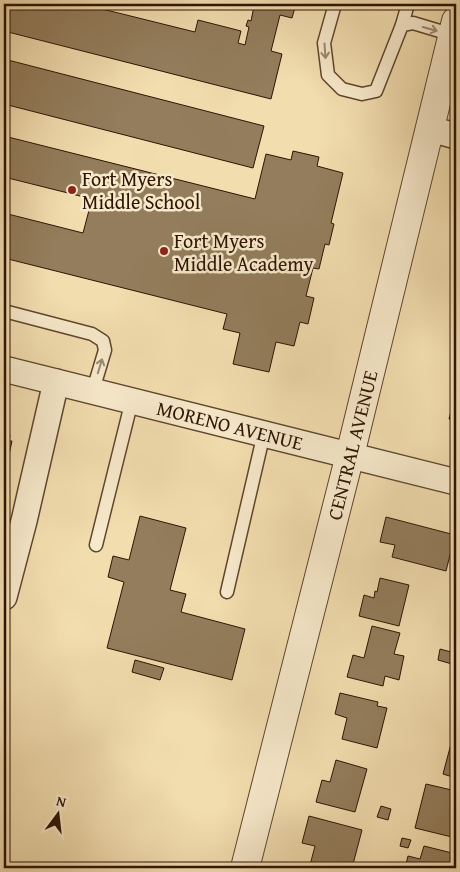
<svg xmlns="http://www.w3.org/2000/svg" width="460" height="872" font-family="'Gentium Book Plus',serif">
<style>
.building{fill:#937d5c;stroke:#2d1402}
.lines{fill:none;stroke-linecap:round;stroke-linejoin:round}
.service-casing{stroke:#5e462d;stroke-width:15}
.minor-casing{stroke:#5e462d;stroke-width:28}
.tertiary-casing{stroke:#5e462d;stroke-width:30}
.service{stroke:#f7e9cb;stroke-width:12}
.minor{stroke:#f7e9cb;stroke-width:25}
.tertiary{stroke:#f7e9cb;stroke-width:28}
.oneway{stroke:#9c8971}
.poi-dot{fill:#8f2418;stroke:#f7e9cb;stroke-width:2}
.labels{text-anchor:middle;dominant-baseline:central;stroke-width:5;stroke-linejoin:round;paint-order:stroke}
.poi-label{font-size:20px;fill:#2d1402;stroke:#f7e9cb;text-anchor:start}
.street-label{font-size:20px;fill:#2d1402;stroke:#f7e9cb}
</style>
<rect width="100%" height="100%" fill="#f2ddaf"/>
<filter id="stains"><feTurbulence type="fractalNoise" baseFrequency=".004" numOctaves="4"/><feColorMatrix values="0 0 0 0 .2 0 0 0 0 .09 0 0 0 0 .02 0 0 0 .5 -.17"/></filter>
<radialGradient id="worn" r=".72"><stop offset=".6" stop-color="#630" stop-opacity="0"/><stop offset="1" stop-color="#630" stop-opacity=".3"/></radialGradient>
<!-- building -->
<g class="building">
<path d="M4,4H82L195,32L198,20L241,31L238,43L245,45L249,27L246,26L248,20L251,21L254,6L244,4H296L292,18L280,15L271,51L282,54L271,99L4,31Z"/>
<path d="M4,59L264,126L253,168L4,104Z"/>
<path d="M4,136L255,199L266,154L291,160L293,151L319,157L317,166L343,173L331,223L334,224L329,245L325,244L319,269L313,268L306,296L314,298L308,324L300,322L294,346L276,342L269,372L233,364L240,333L223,329L227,314L4,258V213L83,233L92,199L4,177Z"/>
<path d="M456,392V421L449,419Z"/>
<path d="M4,434L10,435L9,441H12L4,478Z"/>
<path d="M140,516L186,528L170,590L186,594L181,612L245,629L232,680L107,648L124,582L108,577L113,556L129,560Z"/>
<path d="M386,517L455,535L446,571L392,557L395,545L380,542Z"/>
<path d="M380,578L409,585L399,626L359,616L364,595L374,598L375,591L377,592Z"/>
<path d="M372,626L400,633L394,654L404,656L399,680L385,676L383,686L347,677L353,655L364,658Z"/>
<path d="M440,649L455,653L452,664L438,660Z"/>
<path d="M135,660L164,668L160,680L132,672Z"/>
<path d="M340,693L378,702L377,706L387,708L377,748L342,739L347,718L335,714Z"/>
<path d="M456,725V778L443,774Z"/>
<path d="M336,760L367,769L355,812L316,802L322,780L330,782Z"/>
<path d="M426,784L456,791V838L415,828Z"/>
<path d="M381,806L391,809L388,820L377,817Z"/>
<path d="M309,816L362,830L352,868H323L310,865L315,846L302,843Z"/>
<path d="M402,838L411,840L408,848L400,846Z"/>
<path d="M424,846L456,854V868H405L408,856L420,859Z"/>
</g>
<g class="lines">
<defs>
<g id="service">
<path d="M335,4L324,43L328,75L342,89L362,94L376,91L402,25L413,23L453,35"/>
<path d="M402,25L408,4"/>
<path d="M4,311L92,334L103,341L105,350L93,390"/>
<path d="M96,545L132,400"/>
<path d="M227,592L264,433"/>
</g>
<g id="minor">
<path d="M430,129L456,136"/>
<path d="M4,369L456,482"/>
<path d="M4,597L24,521L56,382"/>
</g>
<path id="tertiary" d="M245,868L350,455L456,21"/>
</defs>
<!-- service casing -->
<use href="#service" class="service-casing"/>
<!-- minor casing -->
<use href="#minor" class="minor-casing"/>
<!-- tertiary casing -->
<use href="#tertiary" class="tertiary-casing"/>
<!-- service -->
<use href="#service" class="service"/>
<!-- minor -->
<use href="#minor" class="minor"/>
<!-- tertiary -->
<use href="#tertiary" class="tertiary"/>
</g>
<!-- one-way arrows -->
<defs><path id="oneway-shaft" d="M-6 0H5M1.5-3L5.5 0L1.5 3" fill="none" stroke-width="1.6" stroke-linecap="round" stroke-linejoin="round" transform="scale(1.25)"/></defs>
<g class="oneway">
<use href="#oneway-shaft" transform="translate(430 29) rotate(16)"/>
<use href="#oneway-shaft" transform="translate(325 51) rotate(86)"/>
<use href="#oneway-shaft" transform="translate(100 366) rotate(-73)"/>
</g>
<!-- markers -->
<g class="poi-dot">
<circle cx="72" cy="190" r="5"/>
<circle cx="164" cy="251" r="5"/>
</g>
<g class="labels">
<!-- poi labels -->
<g class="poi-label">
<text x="82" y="178">Fort Myers<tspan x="82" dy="23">Middle School</tspan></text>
<text x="174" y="240">Fort Myers<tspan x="174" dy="23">Middle Academy</tspan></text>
</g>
<!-- street labels -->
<g class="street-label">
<text transform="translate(230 425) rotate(14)">MORENO AVENUE</text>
<text transform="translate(352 445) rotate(-76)">CENTRAL AVENUE</text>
</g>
</g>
<!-- margin -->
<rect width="460" height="872" fill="none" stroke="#f2ddaf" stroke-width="20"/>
<rect x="5" y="5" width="450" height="862" fill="none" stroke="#2d1402" stroke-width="2.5"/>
<rect x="10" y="10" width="440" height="852" fill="none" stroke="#2d1402"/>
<!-- north arrow -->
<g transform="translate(58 814) rotate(15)" stroke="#f7e9cb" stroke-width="4" paint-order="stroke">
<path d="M0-4L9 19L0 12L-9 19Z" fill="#2d1402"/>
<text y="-8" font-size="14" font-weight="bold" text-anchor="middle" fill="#2d1402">N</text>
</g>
<rect width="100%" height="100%" filter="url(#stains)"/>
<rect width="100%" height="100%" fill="url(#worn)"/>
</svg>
